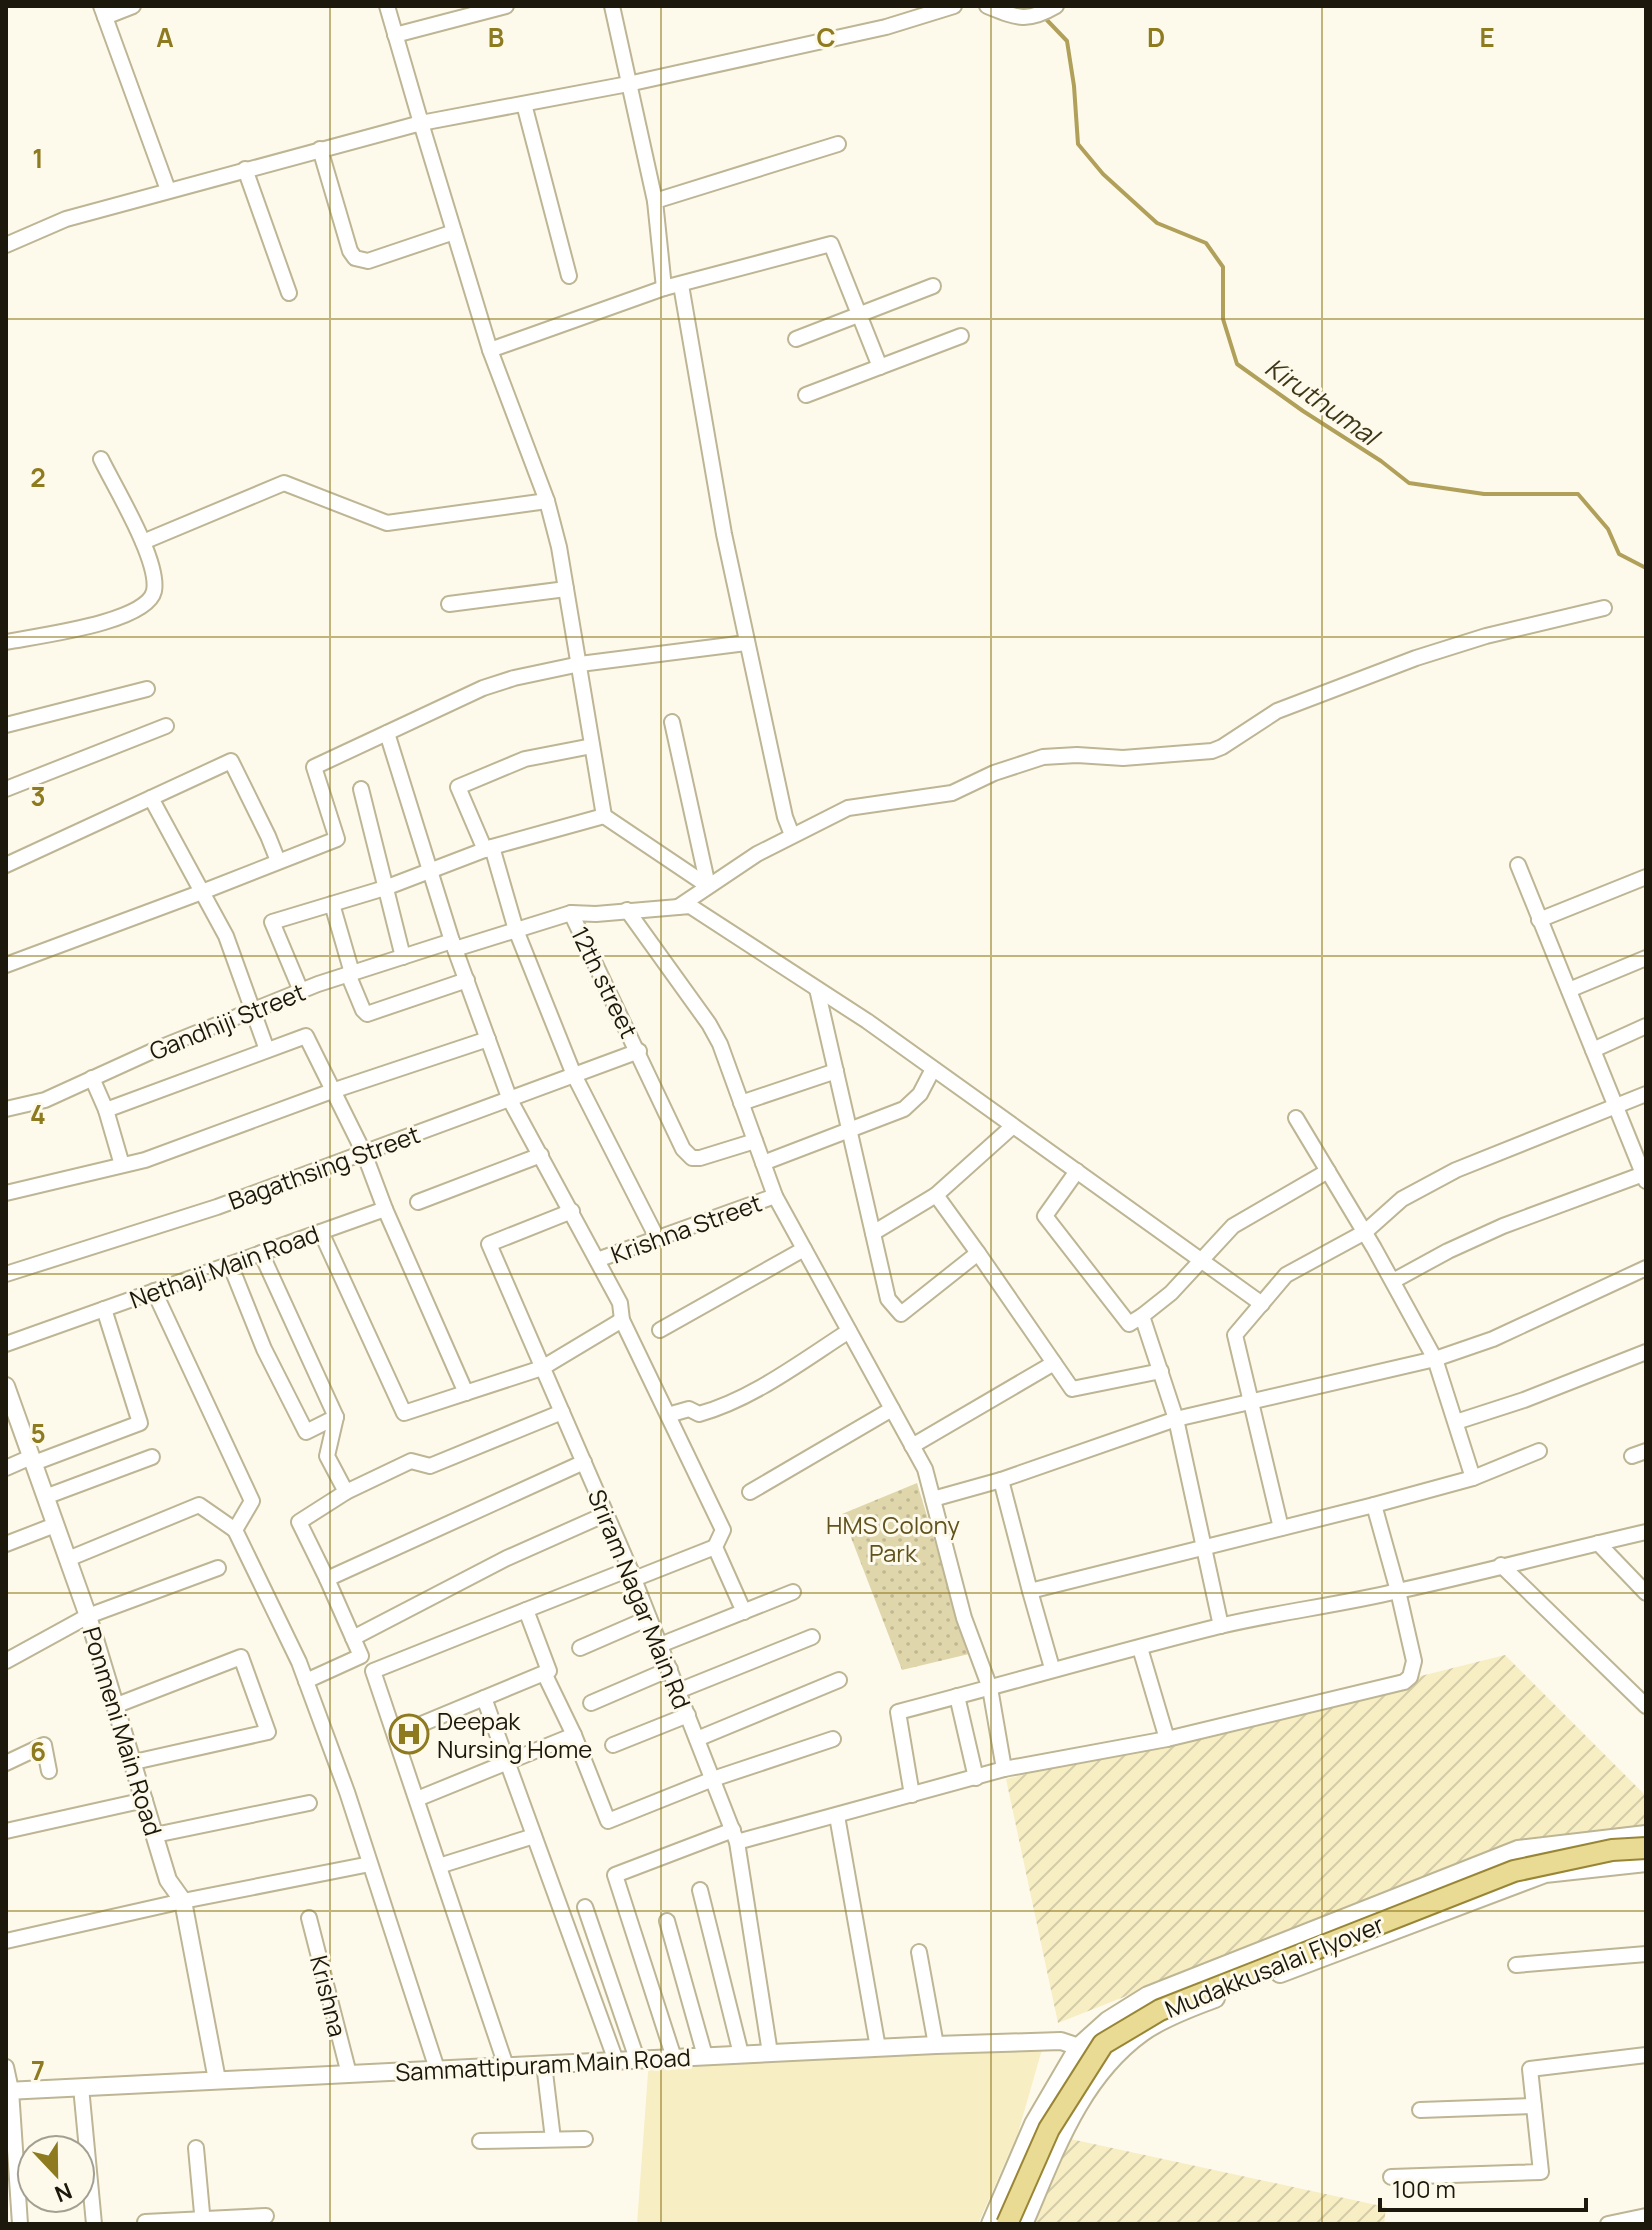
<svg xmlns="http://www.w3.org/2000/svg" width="1652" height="2230" font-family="Manrope,sans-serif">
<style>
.built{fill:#f8eec4}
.industrial{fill:url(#industrial-furrows)}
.park{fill:url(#park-dots)}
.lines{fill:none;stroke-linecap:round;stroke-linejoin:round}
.stream{stroke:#b1a05a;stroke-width:4}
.minor-casing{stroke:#bdb594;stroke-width:18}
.tertiary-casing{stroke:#bdb594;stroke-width:20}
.secondary-casing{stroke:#bdb594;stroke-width:22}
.minor{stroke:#fff;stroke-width:14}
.tertiary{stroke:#fff;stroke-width:16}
.secondary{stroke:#fff;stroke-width:18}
.primary-bridge-casing{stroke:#988636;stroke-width:24;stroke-linecap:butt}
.primary-bridge{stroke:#e9da94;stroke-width:20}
.grid{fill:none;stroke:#8e7a1f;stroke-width:2;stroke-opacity:0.55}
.labels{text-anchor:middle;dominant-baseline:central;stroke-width:6;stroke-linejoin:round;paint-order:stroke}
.street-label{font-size:24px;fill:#1c190c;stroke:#fdfaec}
.park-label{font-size:24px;fill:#5f521c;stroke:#fdfaec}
.poi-label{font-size:24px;fill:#1c190c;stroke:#fdfaec;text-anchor:start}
.water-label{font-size:26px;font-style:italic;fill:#3d3616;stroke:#fdfaec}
.grid-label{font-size:26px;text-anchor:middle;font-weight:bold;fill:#8e7a1f;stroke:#fdfaec;stroke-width:6;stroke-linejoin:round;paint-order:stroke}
</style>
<defs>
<pattern id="industrial-furrows" width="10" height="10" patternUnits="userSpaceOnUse" patternTransform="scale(2)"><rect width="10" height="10" fill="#f8eec4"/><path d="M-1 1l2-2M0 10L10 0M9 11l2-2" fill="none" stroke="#d4cca7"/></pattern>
<pattern id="park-dots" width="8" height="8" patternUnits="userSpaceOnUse" patternTransform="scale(2)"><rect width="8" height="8" fill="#e0d6ac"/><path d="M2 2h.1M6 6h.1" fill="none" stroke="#c0b793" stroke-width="1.8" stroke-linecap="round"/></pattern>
</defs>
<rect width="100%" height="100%" fill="#fdfaec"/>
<!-- built -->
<path class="built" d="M1043,2046L1018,2133L978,2224H637L649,2059Z"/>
<!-- industrial -->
<g class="industrial">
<path d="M1505,1655L1646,1796V1829L1516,1842L1058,2023L1006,1779Z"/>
<path d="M1066,2138L1386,2207L1384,2224H1028Z"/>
</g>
<!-- park -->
<path class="park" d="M917,1483L969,1654L902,1670L842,1514Z"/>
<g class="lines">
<!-- stream -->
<path class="stream" d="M1044,17L1067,41L1074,86L1078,144L1103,174L1157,223L1206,243L1223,267V319L1237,364L1303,411L1381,461L1409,483L1484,494H1578L1608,529L1619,554L1646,568"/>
<defs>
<g id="minor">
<path d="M101,6L168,190"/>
<path d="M387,6L421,123L628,84L886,27L954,6"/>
<path d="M612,6L655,201L664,288"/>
<path d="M987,6C1017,18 1027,23 1056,6"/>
<path d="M105,17L133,6"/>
<path d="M395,35L506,6"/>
<path d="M524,104L569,276"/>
<path d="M320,149L350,251L355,258L368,261L454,232"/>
<path d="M245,169L289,293"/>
<path d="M655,201L838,144"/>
<path d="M6,245L66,219L421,123L490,350L547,501L559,547L604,816L492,847L385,888L272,922L301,991"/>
<path d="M681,285L724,534L785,817L792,835"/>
<path d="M796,339L933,286"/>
<path d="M490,350L664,288L831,244L880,367"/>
<path d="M806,395L961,336"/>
<path d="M143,542L284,483L387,523L547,501"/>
<path d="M449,604L566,589"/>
<path d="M6,642C35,636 147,623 154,591C160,561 115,488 101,459"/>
<path d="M672,722L708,886"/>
<path d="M6,725L147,689"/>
<path d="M387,733L452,941L510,1100L620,1303L622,1320L723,1530L715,1547L744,1612"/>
<path d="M6,789L166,726"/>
<path d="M361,789L403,957"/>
<path d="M151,798L202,892L337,839L314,767L483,688L514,678L580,664L746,643"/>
<path d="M604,816L708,886"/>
<path d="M492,847L516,930L574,1075L657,1238"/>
<path d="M485,850L458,787L525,759L592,746"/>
<path d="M6,865L231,761L268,836L278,861"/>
<path d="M1518,865L1646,1181"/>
<path d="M332,904L352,973"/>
<path d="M678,907L757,854L848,808L952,793L994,773L1043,757L1077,755L1123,758L1212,751L1222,747L1277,711L1416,658L1486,636L1604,608"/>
<path d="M627,910L709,1024L720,1044L775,1196L925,1469L964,1618L990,1688L1004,1769L737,1842"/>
<path d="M571,913L683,1149L692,1158H700L755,1141"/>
<path d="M1539,920L1646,877"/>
<path d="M455,949L571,913L596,914L690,906L867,1021L1262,1304"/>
<path d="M6,965L202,892L226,936L267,1050"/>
<path d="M348,974L363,1010L367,1014L467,980"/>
<path d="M817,989L888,1299L901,1314L978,1253L1072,1389L1161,1371"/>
<path d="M1569,990L1646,958"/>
<path d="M1593,1050L1646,1026"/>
<path d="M92,1078L106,1110L122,1165"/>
<path d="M741,1103L836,1071"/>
<path d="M6,1109L45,1100L157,1049L318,984L452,941"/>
<path d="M1296,1118L1374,1248L1435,1359L1493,1339L1646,1268"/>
<path d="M763,1163L904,1109L920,1094L933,1069"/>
<path d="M1077,1171L1045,1216L1129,1324L1142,1316"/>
<path d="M6,1193L145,1160L332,1091L488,1039"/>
<path d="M936,1195L978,1253"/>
<path d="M418,1202L541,1155"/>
<path d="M385,1209L466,1393"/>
<path d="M572,1211L489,1244L630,1569L737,1842L770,2053"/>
<path d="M321,1232L404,1413L542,1368L622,1320"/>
<path d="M873,1233L936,1195L1013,1126"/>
<path d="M597,1260L775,1196"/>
<path d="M230,1264L264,1349L306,1432L336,1417L261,1253"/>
<path d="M6,1274L217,1207L639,1051"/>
<path d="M1393,1281L1448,1251L1503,1226L1646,1173"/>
<path d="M154,1291L252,1501L235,1530L299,1662L347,1792L437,2069"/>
<path d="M660,1330L804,1249"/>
<path d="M6,1344L385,1209L364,1153L306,1036L106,1110"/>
<path d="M668,1415L689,1409L699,1414C753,1399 802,1361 849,1331"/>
<path d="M336,1417L327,1456L346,1492L411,1461L430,1466L562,1412"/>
<path d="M1456,1422L1524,1400L1646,1352"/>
<path d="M912,1446L1054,1363"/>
<path d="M1632,1456L1646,1451"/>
<path d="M34,1463L140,1423L104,1309"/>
<path d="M6,1468L31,1457"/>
<path d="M1473,1478L1539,1451"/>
<path d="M1001,1480L1030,1591"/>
<path d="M750,1492L892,1409"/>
<path d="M45,1497L152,1457"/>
<path d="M933,1499L1001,1480L1176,1419L1435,1359L1473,1478L1374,1505L1398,1591L1414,1661L1410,1677L1404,1682L1167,1739L1004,1769"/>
<path d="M1281,1528L1235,1335L1286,1275L1365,1232L1402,1199L1456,1170L1646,1094"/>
<path d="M1598,1543L1646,1593"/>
<path d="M6,1544L55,1525"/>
<path d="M68,1559L199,1505L235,1530"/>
<path d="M1501,1565L1646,1706"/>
<path d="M327,1579L299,1522L346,1492"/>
<path d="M634,1579L715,1547"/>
<path d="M1221,1626L1176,1419L1142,1316L1171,1293L1233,1226L1328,1171"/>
<path d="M353,1638L507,1558L606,1514"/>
<path d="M660,1645L793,1592"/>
<path d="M580,1648L649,1618"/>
<path d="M1140,1648L1167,1739"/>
<path d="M6,1661L88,1616L218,1568"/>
<path d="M1052,1668L1030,1591L1374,1505"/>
<path d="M544,1673L574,1735"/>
<path d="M306,1681L361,1656L327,1579L584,1462"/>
<path d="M678,1691L812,1637"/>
<path d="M957,1696L976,1778"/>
<path d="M484,1698L616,2061"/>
<path d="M591,1703L670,1669"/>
<path d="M117,1705L241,1657L268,1732L134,1762"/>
<path d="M395,1735L549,1671L526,1610L630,1569"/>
<path d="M697,1739L839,1680"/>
<path d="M613,1745L688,1715"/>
<path d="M6,1763L44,1745L49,1771"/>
<path d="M912,1795L898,1712C1006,1684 1112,1653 1220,1626C1279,1612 1339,1605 1398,1591C1481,1573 1563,1551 1646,1532"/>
<path d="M417,1799L574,1735L608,1821L713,1779L833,1739"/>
<path d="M837,1816L878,2048"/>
<path d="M6,1831L145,1800"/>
<path d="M155,1835L309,1803"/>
<path d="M439,1866L534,1836"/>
<path d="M700,1890L741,2054"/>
<path d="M585,1907L637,2059"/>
<path d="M309,1918L349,2074"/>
<path d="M667,1921L705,2056"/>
<path d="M6,1941L183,1901L370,1864"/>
<path d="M919,1952L936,2045"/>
<path d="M1516,1965L1646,1954"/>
<path d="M674,2058L615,1875L733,1830"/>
<path d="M544,2064L553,2139"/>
<path d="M506,2066L373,1671L526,1610"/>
<path d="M6,2067L11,2090L20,2224"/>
<path d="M81,2087L94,2224"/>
<path d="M1420,2110L1534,2106"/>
<path d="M480,2141L585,2139"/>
<path d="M196,2148L203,2224"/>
<path d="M1391,2177L1541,2172L1530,2069L1646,2055"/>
<path d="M145,2222L266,2216"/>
<path d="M1608,2224L1646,2216"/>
</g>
<g id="tertiary">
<path d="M6,1386L88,1616L168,1880L183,1901L217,2080"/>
<path d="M6,2091L936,2045L1061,2041L1079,2047"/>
</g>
<g id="secondary">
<path d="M1280,1973L1545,1873L1646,1862"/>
<path d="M991,2224L1034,2124L1079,2047L1108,2021L1148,1996L1518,1850L1646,1835"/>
<path d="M1023,2224C1053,2155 1078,2078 1142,2032C1160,2019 1193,2006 1215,1998"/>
</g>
</defs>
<!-- minor casing -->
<use href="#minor" class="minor-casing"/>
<!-- tertiary casing -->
<use href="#tertiary" class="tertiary-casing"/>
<!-- secondary casing -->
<use href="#secondary" class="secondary-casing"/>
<!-- minor -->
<use href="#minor" class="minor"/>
<!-- tertiary -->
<use href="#tertiary" class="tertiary"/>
<!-- secondary -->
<use href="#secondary" class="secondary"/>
<defs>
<path id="primary-bridge" d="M1007,2224L1049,2129L1103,2044L1160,2010L1514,1871L1612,1850L1646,1848"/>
</defs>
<!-- primary-bridge casing -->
<use href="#primary-bridge" class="primary-bridge-casing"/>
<!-- primary-bridge -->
<use href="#primary-bridge" class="primary-bridge"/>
</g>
<!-- grid -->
<path class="grid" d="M330,6V2224M661,6V2224M991,6V2224M1322,6V2224M6,319H1646M6,637H1646M6,956H1646M6,1274H1646M6,1593H1646M6,1911H1646"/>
<!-- icons -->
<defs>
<symbol id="hospital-ring" viewBox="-11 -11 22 22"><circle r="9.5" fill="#fdfaec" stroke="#8e7a1f" stroke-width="1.5"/><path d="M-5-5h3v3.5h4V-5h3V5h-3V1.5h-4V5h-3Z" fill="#8e7a1f"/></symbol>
</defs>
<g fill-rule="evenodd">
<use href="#hospital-ring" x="387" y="1712" width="44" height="44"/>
</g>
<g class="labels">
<!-- street labels -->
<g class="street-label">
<text transform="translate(605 982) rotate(64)">12th street</text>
<text transform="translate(227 1021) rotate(-22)">Gandhiji Street</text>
<text transform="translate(324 1167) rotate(-20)">Bagathsing Street</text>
<text transform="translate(686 1228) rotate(-20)">Krishna Street</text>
<text transform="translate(224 1266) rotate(-20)">Nethaji Main Road</text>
<text transform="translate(640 1599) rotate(68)">Sriram Nagar Main Rd</text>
<text transform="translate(123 1731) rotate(73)">Ponmeni Main Road</text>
<text transform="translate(1274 1966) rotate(-22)">Mudakkusalai Flyover</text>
<text transform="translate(329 1996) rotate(76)">Krishna</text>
<text transform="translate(543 2064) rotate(-3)">Sammattipuram Main Road</text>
</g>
<!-- park labels -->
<g class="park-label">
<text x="893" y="1524">HMS Colony<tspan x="893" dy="28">Park</tspan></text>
</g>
<!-- poi labels -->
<g class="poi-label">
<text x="437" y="1720">Deepak<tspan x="437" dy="28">Nursing Home</tspan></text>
</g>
<!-- water labels -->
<g class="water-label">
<text transform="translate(1322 401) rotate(35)">Kiruthumal</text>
</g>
</g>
<g class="grid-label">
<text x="165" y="47">A</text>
<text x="496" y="47">B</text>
<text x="826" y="47">C</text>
<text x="1156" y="47">D</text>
<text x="1487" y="47">E</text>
<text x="38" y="168">1</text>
<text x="38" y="487">2</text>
<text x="38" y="806">3</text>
<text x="38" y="1124">4</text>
<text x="38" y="1443">5</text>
<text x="38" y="1761">6</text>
<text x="38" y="2080">7</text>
</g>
<!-- border -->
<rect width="1652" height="2230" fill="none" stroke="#1c190c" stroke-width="16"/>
<!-- north arrow -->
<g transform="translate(56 2174) rotate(158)"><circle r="38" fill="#fdfaec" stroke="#a3a092" stroke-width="2"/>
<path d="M0-6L14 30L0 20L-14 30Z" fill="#8e7a1f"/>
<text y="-12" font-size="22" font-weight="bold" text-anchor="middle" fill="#1c190c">N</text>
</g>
<!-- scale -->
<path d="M1380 2198v12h206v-12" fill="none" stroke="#1c190c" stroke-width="4"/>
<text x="1392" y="2198" font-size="24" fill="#1c190c" stroke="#fdfaec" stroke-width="6" paint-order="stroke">100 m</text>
</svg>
